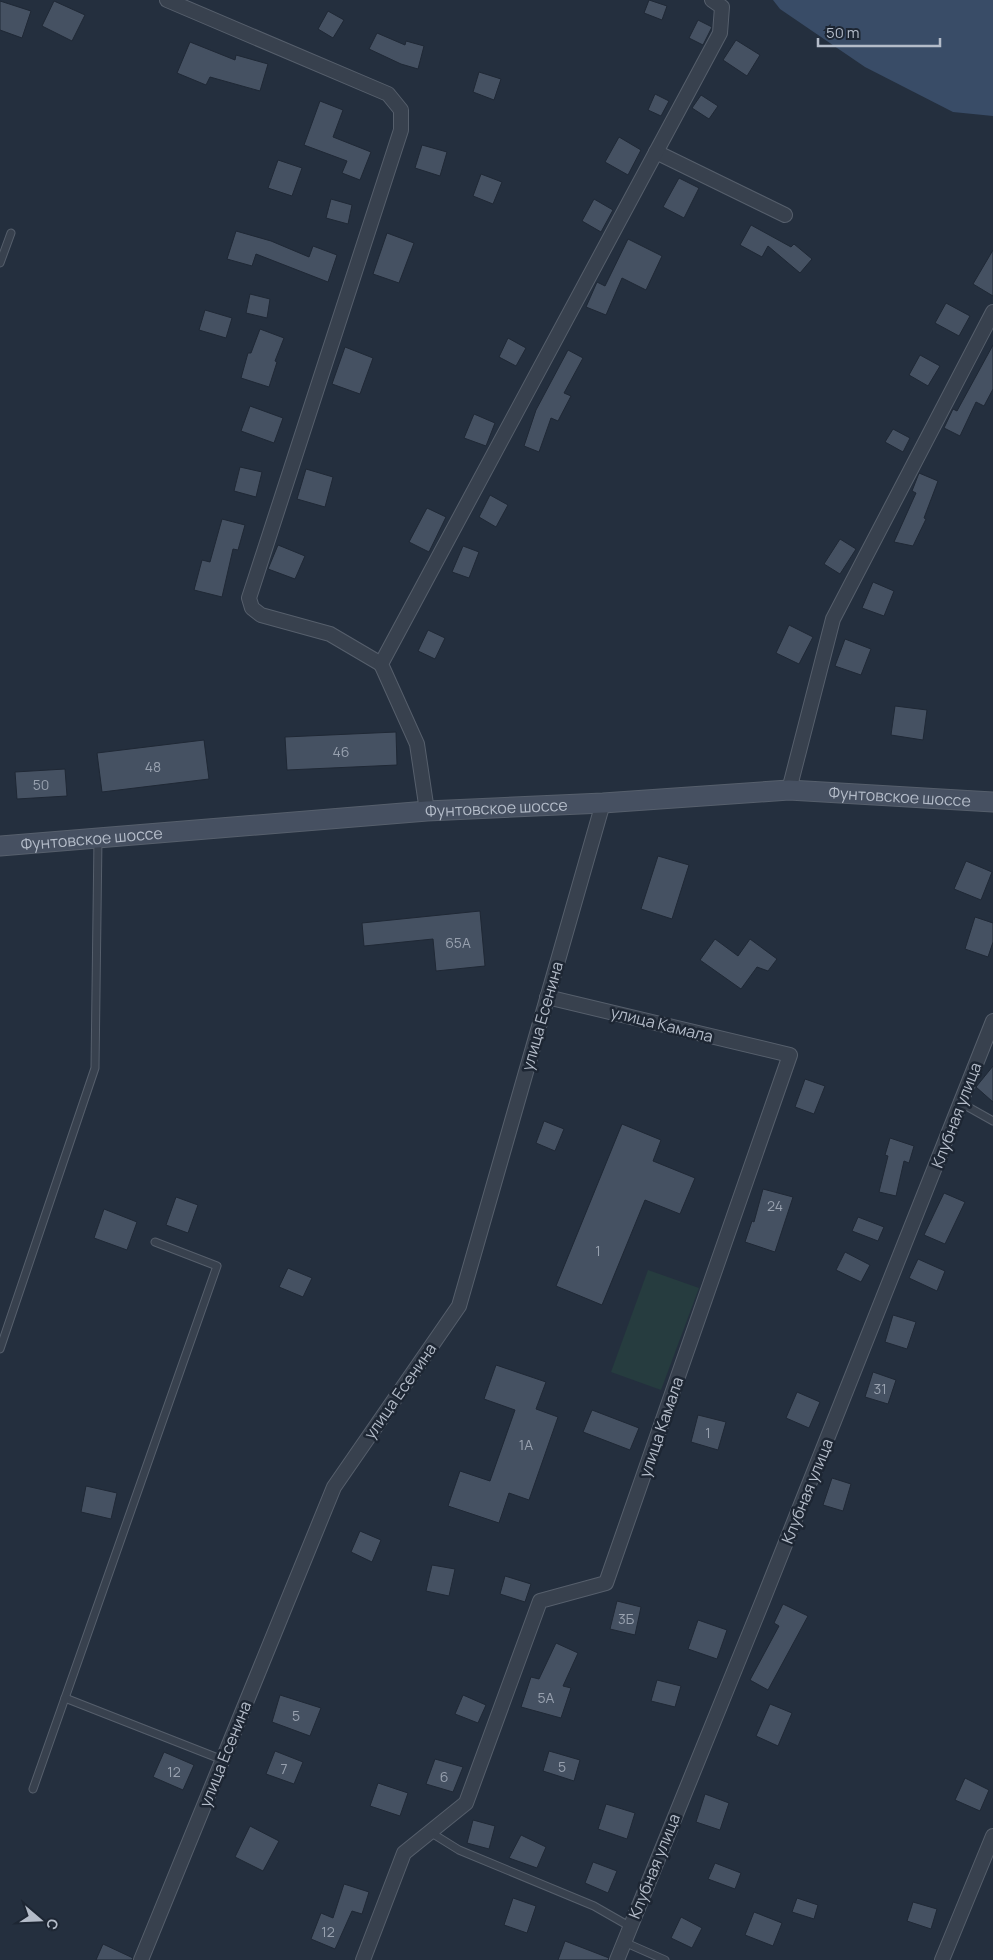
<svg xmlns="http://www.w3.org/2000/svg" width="993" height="1960" font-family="Manrope,sans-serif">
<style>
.green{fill:#263c3f}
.water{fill:#394c67}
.building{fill:#455162;stroke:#1f2835}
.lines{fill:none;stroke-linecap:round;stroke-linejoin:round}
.lane-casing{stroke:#565f6c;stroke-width:9}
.street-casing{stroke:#565f6c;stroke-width:16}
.secondary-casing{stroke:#565f6c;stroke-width:21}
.lane{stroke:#38414e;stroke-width:7}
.street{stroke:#38414e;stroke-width:14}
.secondary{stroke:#465061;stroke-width:19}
.labels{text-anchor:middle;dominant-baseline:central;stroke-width:5;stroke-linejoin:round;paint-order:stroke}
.number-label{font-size:14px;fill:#98a1af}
.street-label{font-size:16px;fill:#b4bcc9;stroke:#1d2633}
</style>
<rect width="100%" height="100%" fill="#242f3e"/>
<!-- green -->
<path class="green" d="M648,1270L699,1288L661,1390L611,1372Z"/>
<!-- water -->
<path class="water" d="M773,0H993V116L953,112L865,67L780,9Z"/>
<!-- building -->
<g class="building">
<path d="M649,0L667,6L662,20L644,13Z"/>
<path d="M0,1L31,11L22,38L0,30Z"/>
<path d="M54,1L85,15L72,41L42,26Z"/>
<path d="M328,11L344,20L333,38L318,29Z"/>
<path d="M698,20L712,27L703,45L689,38Z"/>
<path d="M377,33L405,45L406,41L424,46L418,69L401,64L369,49Z"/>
<path d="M736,40L760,55L747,76L723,60Z"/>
<path d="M190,42L235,60L236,55L268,64L260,91L210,77L206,85L177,73Z"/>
<path d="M479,72L501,79L494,100L473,92Z"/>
<path d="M655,94L669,101L661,116L648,110Z"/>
<path d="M701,95L718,106L709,119L692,108Z"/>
<path d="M320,101L343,110L333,137L371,152L360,180L342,173L347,161L304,145Z"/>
<path d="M619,137L641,150L628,175L605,162Z"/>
<path d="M422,145L447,152L440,176L415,168Z"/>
<path d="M278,160L302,168L292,196L268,188Z"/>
<path d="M481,174L502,182L493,204L473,196Z"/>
<path d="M679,178L699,188L684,218L663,207Z"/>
<path d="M331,199L352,205L348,224L326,218Z"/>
<path d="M594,199L613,210L601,232L582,221Z"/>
<path d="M751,225L791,247L794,244L812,259L800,273L768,246L762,257L740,245Z"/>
<path d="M236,231L271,241L309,257L313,246L337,255L328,282L256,254L252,266L227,259Z"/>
<path d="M387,233L414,243L399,283L373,274Z"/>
<path d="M628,239L662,256L646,290L622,278L606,315L586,307L597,282L605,286Z"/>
<path d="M993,250V296L973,284Z"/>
<path d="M250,294L270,299L267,318L246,313Z"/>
<path d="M946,303L970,316L959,336L935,323Z"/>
<path d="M205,310L232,318L226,338L199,330Z"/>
<path d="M260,329L284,338L275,361L277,362L269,387L241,378L248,353H251Z"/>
<path d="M508,338L526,348L516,366L499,357Z"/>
<path d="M993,345V389L984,406L976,402L960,436L944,428L953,409L957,411Z"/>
<path d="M345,347L373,358L360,394L332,384Z"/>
<path d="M568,350L583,358L564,393L571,396L558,421L551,418L539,452L524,446L536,410Z"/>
<path d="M920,355L940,366L928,386L909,375Z"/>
<path d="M250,406L283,418L274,443L241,431Z"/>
<path d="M474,414L495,423L486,446L464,438Z"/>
<path d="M893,429L910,438L903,452L885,442Z"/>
<path d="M240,467L262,472L256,497L234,491Z"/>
<path d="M306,469L333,477L325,507L297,499Z"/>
<path d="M919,473L938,481L924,518L926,519L913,546L894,542L916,493L912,491Z"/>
<path d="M490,495L508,505L496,527L479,517Z"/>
<path d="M427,508L446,517L429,552L409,542Z"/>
<path d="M222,519L245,525L238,550L233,549L222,597L194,590L202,560L210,562Z"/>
<path d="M840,539L856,549L840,574L824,564Z"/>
<path d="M278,545L305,556L295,579L268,569Z"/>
<path d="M463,546L479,552L469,578L452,572Z"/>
<path d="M873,582L894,591L884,616L862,608Z"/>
<path d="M789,625L813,637L799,664L776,653Z"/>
<path d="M428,630L445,638L435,659L418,651Z"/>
<path d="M845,639L871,649L861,675L835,666Z"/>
<path d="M895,706L927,710L923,740L891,735Z"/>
<path d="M396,732L397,765L287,770L285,737Z"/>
<path d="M204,740L209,779L102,792L97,753Z"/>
<path d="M65,769L67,796L17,799L15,772Z"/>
<path d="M658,856L689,865L672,919L641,909Z"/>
<path d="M966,861L992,872L981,900L954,889Z"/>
<path d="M480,911L485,966L436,971L433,939L364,946L362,923Z"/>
<path d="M975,917L993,923V942L988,957L965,949Z"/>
<path d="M715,939L738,956L750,939L777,959L768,971L757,967L741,989L700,960Z"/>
<path d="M993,1066V1102L976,1087Z"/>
<path d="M805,1079L825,1086L814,1114L795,1107Z"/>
<path d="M544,1121L564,1129L555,1151L536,1143Z"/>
<path d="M622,1124L661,1140L653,1161L695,1178L680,1214L645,1200L602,1305L556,1286Z"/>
<path d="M890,1138L914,1146L909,1163L904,1161L896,1196L879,1192L888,1156L885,1155Z"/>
<path d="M763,1189L793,1197L775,1252L745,1242L752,1221L754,1222Z"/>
<path d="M944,1193L965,1202L945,1244L924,1235Z"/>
<path d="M176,1197L198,1205L188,1233L166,1225Z"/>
<path d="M104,1209L137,1222L127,1250L94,1238Z"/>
<path d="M858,1217L884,1227L878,1241L852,1231Z"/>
<path d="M845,1252L870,1265L861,1282L836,1270Z"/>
<path d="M918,1259L945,1271L937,1291L909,1278Z"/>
<path d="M288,1268L312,1278L303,1297L279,1287Z"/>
<path d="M893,1315L916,1322L907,1349L885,1342Z"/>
<path d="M496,1365L546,1382L536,1409L558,1417L529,1500L509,1493L499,1523L448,1506L460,1471L490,1481L515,1410L484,1399Z"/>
<path d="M873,1372L896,1380L888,1404L865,1397Z"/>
<path d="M797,1392L820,1402L809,1428L786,1418Z"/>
<path d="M592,1410L639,1428L630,1450L583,1432Z"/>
<path d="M698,1415L726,1422L718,1450L691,1442Z"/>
<path d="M832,1478L851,1484L843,1511L823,1505Z"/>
<path d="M86,1486L117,1493L111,1519L81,1512Z"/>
<path d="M360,1531L381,1540L372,1562L351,1552Z"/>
<path d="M432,1565L455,1569L449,1596L426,1591Z"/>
<path d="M505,1576L531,1584L525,1602L500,1594Z"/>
<path d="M617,1601L641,1607L635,1635L610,1629Z"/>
<path d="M783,1604L808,1616L768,1690L750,1680L779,1626L774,1623Z"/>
<path d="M698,1620L727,1630L717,1659L688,1649Z"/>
<path d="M556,1643L578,1653L563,1686L571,1688L561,1718L521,1707L531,1677L539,1679Z"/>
<path d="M657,1680L681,1686L675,1707L651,1701Z"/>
<path d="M280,1695L321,1708L310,1736L272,1722Z"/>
<path d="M463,1695L486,1705L478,1723L455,1714Z"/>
<path d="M770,1704L792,1713L778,1746L756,1736Z"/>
<path d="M275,1751L303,1762L294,1784L266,1774Z"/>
<path d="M549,1751L580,1760L574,1781L543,1771Z"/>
<path d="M164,1752L194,1765L183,1790L153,1777Z"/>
<path d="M435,1759L463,1767L453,1792L426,1784Z"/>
<path d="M965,1778L989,1790L980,1811L955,1800Z"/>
<path d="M378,1783L408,1793L400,1816L370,1806Z"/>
<path d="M705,1794L729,1803L720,1830L696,1822Z"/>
<path d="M606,1804L635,1813L627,1839L598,1829Z"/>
<path d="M473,1820L495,1826L489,1849L467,1843Z"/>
<path d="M250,1826L279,1841L263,1871L235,1857Z"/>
<path d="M521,1835L546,1847L537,1868L509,1858Z"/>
<path d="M593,1862L617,1871L608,1893L585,1883Z"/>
<path d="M715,1863L741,1873L735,1889L708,1879Z"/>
<path d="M344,1884L369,1892L362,1914L352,1911L335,1949L311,1939L321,1913L333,1918Z"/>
<path d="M513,1898L536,1906L527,1933L504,1925Z"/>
<path d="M797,1898L818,1905L814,1919L792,1912Z"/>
<path d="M913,1902L937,1909L931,1929L907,1921Z"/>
<path d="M754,1912L782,1923L773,1946L745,1935Z"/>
<path d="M681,1917L702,1928L692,1948L671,1938Z"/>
<path d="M565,1941L609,1958L608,1960H558Z"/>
<path d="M103,1944L133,1958L132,1960H96Z"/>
</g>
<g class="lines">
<defs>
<g id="lane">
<path d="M0,263L11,233"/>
<path d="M961,1103L993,1121"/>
<path d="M0,1349L95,1068L98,838"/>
<path d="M65,1698L223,1760"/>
<path d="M33,1789L217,1266L155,1242"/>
<path d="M430,1832L459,1850L594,1906L629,1926"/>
<path d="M624,1942L665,1960"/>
</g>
<g id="street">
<path d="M167,0L388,94L401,110V130L249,598L252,608L261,615L330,634L381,664"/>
<path d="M656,152L785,215"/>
<path d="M789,790L833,619L993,312"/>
<path d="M427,811L417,744L381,664L720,33L722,7L712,0"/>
<path d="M141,1960L334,1487L459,1306L603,803"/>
<path d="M363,1960L404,1853L466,1803L540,1601L606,1583L790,1055L547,997"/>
<path d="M617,1960L763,1600L993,1021"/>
<path d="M942,1960L993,1836"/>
</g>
<g id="secondary">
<path id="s1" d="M0,846L427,811L603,803L789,790L993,802"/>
</g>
</defs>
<!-- lane casing -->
<use href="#lane" class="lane-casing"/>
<!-- street casing -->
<use href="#street" class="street-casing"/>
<!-- secondary casing -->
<use href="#secondary" class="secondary-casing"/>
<!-- lane -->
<use href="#lane" class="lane"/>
<!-- street -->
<use href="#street" class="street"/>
<!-- secondary -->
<use href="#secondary" class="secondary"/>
</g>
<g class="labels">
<!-- number labels -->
<g class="number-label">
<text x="341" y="751">46</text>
<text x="153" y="766">48</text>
<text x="41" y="784">50</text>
<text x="458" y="942">65А</text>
<text x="775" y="1205">24</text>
<text x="598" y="1250">1</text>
<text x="880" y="1388">31</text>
<text x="708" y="1432">1</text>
<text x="526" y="1444">1А</text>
<text x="626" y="1618">3Б</text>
<text x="546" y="1697">5А</text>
<text x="296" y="1715">5</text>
<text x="562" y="1766">5</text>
<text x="284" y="1768">7</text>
<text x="174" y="1771">12</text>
<text x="444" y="1776">6</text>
<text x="328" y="1931">12</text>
</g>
<!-- street labels -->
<g class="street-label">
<text stroke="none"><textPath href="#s1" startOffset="902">Фунтовское шоссе</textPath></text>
<text stroke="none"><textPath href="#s1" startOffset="498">Фунтовское шоссе</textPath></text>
<text stroke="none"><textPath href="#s1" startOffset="92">Фунтовское шоссе</textPath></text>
<text transform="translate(542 1016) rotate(-74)">улица Есенина</text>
<text transform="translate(662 1024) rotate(14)">улица Камала</text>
<text transform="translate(956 1115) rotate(-69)">Клубная улица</text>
<text transform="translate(400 1391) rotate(-55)">улица Есенина</text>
<text transform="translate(661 1427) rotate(-71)">улица Камала</text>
<text transform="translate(807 1491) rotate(-68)">Клубная улица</text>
<text transform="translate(225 1754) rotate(-68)">улица Есенина</text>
<text transform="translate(654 1866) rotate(-68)">Клубная улица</text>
</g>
</g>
<!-- north arrow -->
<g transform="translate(40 1920) rotate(109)" stroke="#1d2633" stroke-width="4" paint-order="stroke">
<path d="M0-4L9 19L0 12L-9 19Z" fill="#b4bcc9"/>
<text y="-8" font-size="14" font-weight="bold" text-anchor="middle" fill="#b4bcc9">С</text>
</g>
<!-- scale -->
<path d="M818 38v8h122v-8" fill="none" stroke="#b4bcc9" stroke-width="2.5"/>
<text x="826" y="38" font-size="15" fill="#b4bcc9" stroke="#1d2633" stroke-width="4" paint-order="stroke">50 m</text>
</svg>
